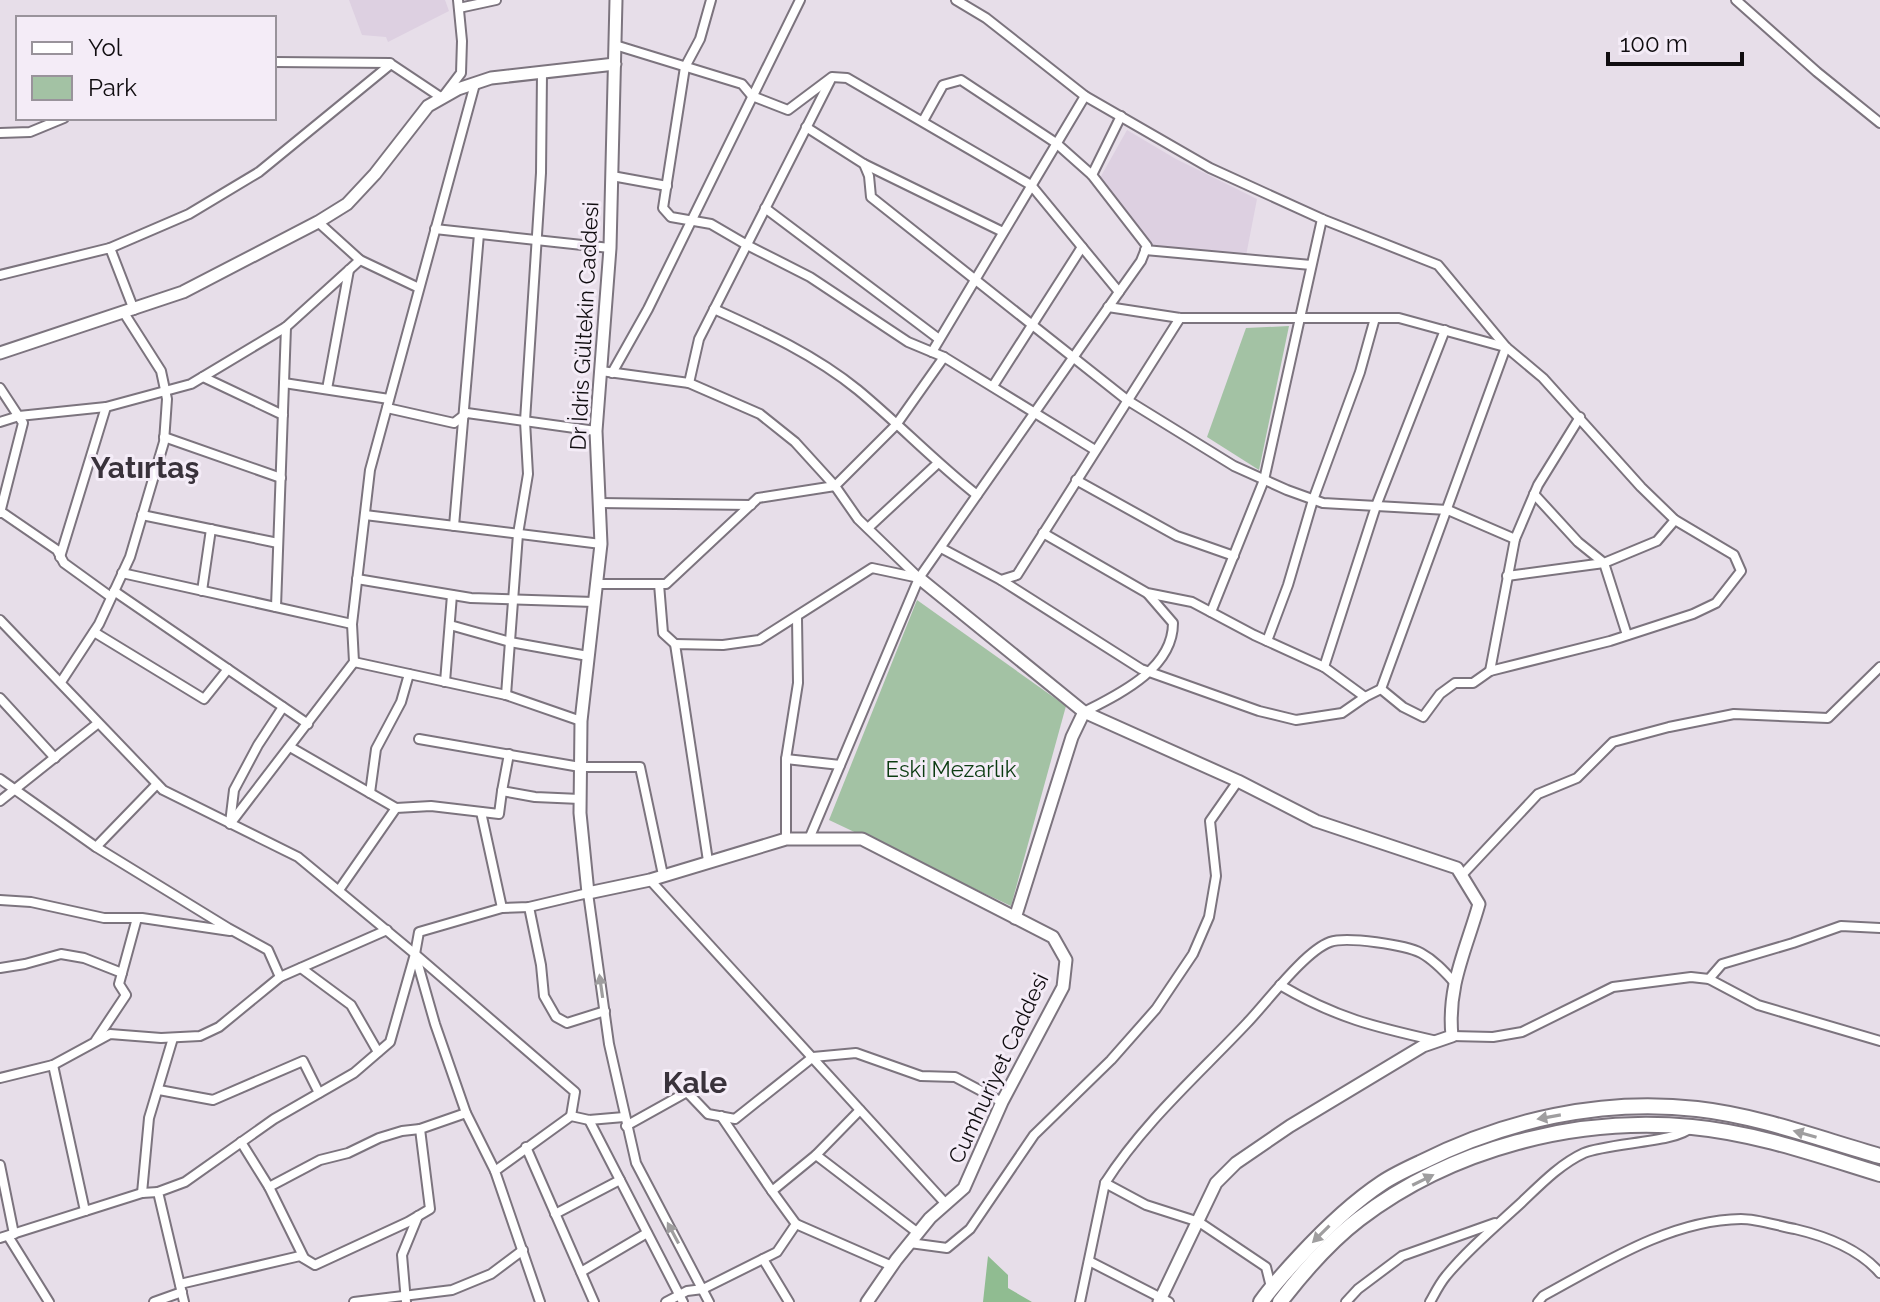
<svg xmlns="http://www.w3.org/2000/svg" width="1880" height="1302" font-family="Raleway,sans-serif">
<style>
.built{fill:#ddd0e1}
.green{fill:#a3c2a4}
.forest{fill:#90bc91}
.lines{fill:none;stroke-linecap:round;stroke-linejoin:round}
.street-casing{stroke:#7c747e;stroke-width:12}
.secondary-casing{stroke:#7c747e;stroke-width:15}
.highway-casing{stroke:#7c747e;stroke-width:18}
.street{stroke:#fff;stroke-width:8}
.secondary{stroke:#fff;stroke-width:11}
.highway{stroke:#fff;stroke-width:14}
.oneway{fill:#9f9e9f}
.labels{text-anchor:middle;dominant-baseline:central;stroke-width:6;stroke-linejoin:round;paint-order:stroke}
.street-label{font-size:22px;fill:#100d10;stroke:#f4ecf7}
.park-label{font-size:22px;fill:#0b3b11;stroke:#f4ecf7}
.district-label{font-size:30px;font-weight:bold;fill:#39323b;stroke:#f4ecf7}
</style>
<rect width="100%" height="100%" fill="#e7dee9"/>
<!-- built -->
<g class="built">
<path d="M349,0H445L449,11L388,42L386,37L362,35Z"/>
<path d="M1127,130L1176,159L1257,199L1245,261L1156,249L1100,178Z"/>
</g>
<!-- green -->
<g class="green">
<path d="M1289,326L1259,470L1207,437L1246,328Z"/>
<path d="M917,600L1066,706L1011,906L829,820Z"/>
</g>
<!-- forest -->
<path class="forest" d="M988,1256L1008,1275V1288L1032,1302H983Z"/>
<g class="lines">
<defs>
<g id="street">
<path d="M711,0L700,39L685,67L663,208L671,217L711,224L747,245L810,277L908,342L944,357L1095,450"/>
<path d="M956,0L986,18L1085,96L1210,168L1322,219L1438,265L1506,347L1543,378L1641,487L1675,520L1734,555L1741,571L1716,603L1693,614L1610,641L1490,671L1473,683H1455L1440,694L1423,717L1403,707L1381,689"/>
<path d="M1736,0L1817,72L1880,123"/>
<path d="M459,8L496,0"/>
<path d="M615,45L742,84L752,96L788,110L832,77L847,78L1031,185L1119,292L919,578L872,568L759,640L723,645L675,644L708,861"/>
<path d="M274,62L390,63"/>
<path d="M923,121L943,85L961,80L1056,143L1092,175L1147,246L1141,261L1119,292"/>
<path d="M806,127L864,164L869,176L871,197L1127,400L1234,466L1287,490L1323,503L1448,510L1515,539"/>
<path d="M0,133L30,132L64,118"/>
<path d="M864,164L1003,232"/>
<path d="M1092,175L1121,116"/>
<path d="M612,176L667,186"/>
<path d="M765,208L939,339"/>
<path d="M318,222L360,260"/>
<path d="M435,229L610,248"/>
<path d="M110,248L189,214L259,172L391,64L442,98L461,73L462,41L458,0"/>
<path d="M1145,250L1311,265"/>
<path d="M0,275L110,248L134,310"/>
<path d="M1108,307L1180,318H1399L1505,347"/>
<path d="M714,309C765,332 815,355 858,390C899,424 935,462 977,495"/>
<path d="M932,352L1085,96"/>
<path d="M601,371L689,383L760,414L795,442L835,486L858,519L919,578L809,839"/>
<path d="M612,373L648,309L800,0"/>
<path d="M203,377L283,415"/>
<path d="M284,383L389,399"/>
<path d="M689,383L699,339L830,81"/>
<path d="M993,386L1082,247"/>
<path d="M0,388L23,423L0,513"/>
<path d="M327,389L349,270"/>
<path d="M387,408L454,423L467,413L596,431"/>
<path d="M0,422L19,416L106,407L191,384L286,327L360,260L419,288"/>
<path d="M164,437L281,478"/>
<path d="M1076,480L1177,536L1234,556"/>
<path d="M1534,494L1578,542L1604,563L1657,541L1675,520"/>
<path d="M599,503L751,505"/>
<path d="M0,511L57,550L64,563L111,597"/>
<path d="M142,515L278,543"/>
<path d="M365,515L601,544"/>
<path d="M454,526L479,234"/>
<path d="M868,528L937,464"/>
<path d="M1043,533L1147,593L1192,602L1254,635L1324,667L1365,697"/>
<path d="M941,548L1001,580L1017,575L1180,318"/>
<path d="M60,557L106,407"/>
<path d="M122,573L352,624"/>
<path d="M1507,576L1604,563L1627,635"/>
<path d="M357,579L471,598L594,602"/>
<path d="M1001,580L1141,669L1259,711L1296,720L1342,713L1365,697L1381,689L1506,347"/>
<path d="M596,584H666L758,498L835,486L896,425L944,357"/>
<path d="M659,584L663,633L675,644"/>
<path d="M114,591L308,724"/>
<path d="M202,591L211,529"/>
<path d="M276,607L286,327"/>
<path d="M1211,612L1264,480L1322,219"/>
<path d="M0,620L163,790L298,857L415,954L575,1092L571,1116"/>
<path d="M450,625L510,642L588,656"/>
<path d="M94,632L204,699L228,669"/>
<path d="M1267,641L1288,585L1313,500L1360,372L1375,318"/>
<path d="M354,662L506,695L581,721"/>
<path d="M1324,667L1376,506L1445,330"/>
<path d="M1490,671L1515,539L1538,485L1580,417"/>
<path d="M61,682L99,624L130,557L164,442L167,399L161,371L124,313"/>
<path d="M445,682L452,595"/>
<path d="M506,695L518,534L528,474L525,421L541,173L542,73"/>
<path d="M0,698L55,758"/>
<path d="M1084,712C1119,694 1173,669 1173,623L1148,594"/>
<path d="M419,739L580,767H640L663,875"/>
<path d="M290,747L396,808"/>
<path d="M786,759L840,765"/>
<path d="M0,779L96,847L228,928L268,950L280,977"/>
<path d="M502,791L509,754"/>
<path d="M370,793L376,749L401,702L409,674"/>
<path d="M0,801L97,724"/>
<path d="M481,812L502,908"/>
<path d="M230,823L234,790L258,745L283,707"/>
<path d="M230,824L354,662L352,624L370,470L475,84"/>
<path d="M786,839V759L798,683L797,618"/>
<path d="M96,847L157,784"/>
<path d="M1462,875L1538,794L1577,778L1613,742L1669,727L1734,714L1828,718L1880,667"/>
<path d="M650,880L946,1204"/>
<path d="M339,890L396,808L431,806L499,814L502,791L535,797L580,799"/>
<path d="M0,900L31,902L104,918H142L230,931"/>
<path d="M529,907L541,965L544,996L556,1017L567,1023L605,1011"/>
<path d="M0,968L25,964L61,954L84,958L122,973"/>
<path d="M301,968L351,1005L378,1052"/>
<path d="M1709,979L1722,964L1793,943L1841,926L1880,928"/>
<path d="M1280,985C1336,1018 1375,1027 1437,1041"/>
<path d="M1452,1036L1493,1037L1522,1032L1613,987L1691,977L1709,979L1758,1005L1880,1041"/>
<path d="M96,1040L126,995L119,984L137,918"/>
<path d="M53,1065L85,1211"/>
<path d="M0,1078L53,1065L110,1034L161,1038L200,1036L219,1027L280,977L387,930"/>
<path d="M159,1090L213,1100L303,1061L319,1093"/>
<path d="M860,1110L816,1155L918,1233"/>
<path d="M721,1116L772,1191"/>
<path d="M589,1120L683,1302"/>
<path d="M626,1126L687,1092L708,1114L735,1119L813,1057L856,1053L921,1076L955,1077L1002,1102"/>
<path d="M241,1142L269,1187L320,1160L348,1153L379,1138L402,1131L420,1129"/>
<path d="M526,1147L594,1302"/>
<path d="M0,1165L14,1234"/>
<path d="M495,1171L466,1113L435,1024L415,954L419,932L502,908L529,907L588,893L609,1044L636,1163L709,1302"/>
<path d="M1105,1183C1144,1122 1198,1075 1247,1023C1267,1002 1305,951 1330,942C1347,936 1406,945 1421,953C1434,960 1444,971 1453,981"/>
<path d="M269,1187L304,1258"/>
<path d="M142,1193L149,1118L173,1038"/>
<path d="M555,1214L620,1180"/>
<path d="M796,1224L892,1266"/>
<path d="M8,1236L49,1302"/>
<path d="M0,1238L142,1193L158,1192"/>
<path d="M910,1243L947,1248L970,1229L1034,1135L1111,1060L1156,1009L1193,954L1209,917L1216,876L1210,821L1238,781"/>
<path d="M763,1259L789,1302"/>
<path d="M1089,1261L1169,1302"/>
<path d="M581,1272L647,1233"/>
<path d="M180,1284L300,1256L315,1265L408,1222L430,1209L420,1129L466,1113"/>
<path d="M154,1302L182,1292"/>
<path d="M184,1302L158,1192L185,1182L274,1119L354,1073L390,1042L415,954"/>
<path d="M354,1302L452,1290L491,1274L523,1250"/>
<path d="M406,1302L402,1255L418,1216"/>
<path d="M540,1302L495,1171L571,1116L589,1120L624,1117"/>
<path d="M666,1302L687,1291L703,1289L777,1252L796,1224L772,1191L816,1155"/>
<path d="M1080,1302L1105,1183L1146,1205L1199,1222L1266,1267L1271,1287"/>
<path d="M1346,1302L1358,1289L1402,1256L1495,1223"/>
<path d="M1430,1302C1435,1293 1440,1283 1446,1276C1468,1249 1496,1226 1521,1203C1540,1185 1560,1164 1584,1153C1608,1143 1678,1142 1690,1128"/>
<path d="M1538,1302L1543,1296C1604,1263 1670,1220 1741,1219C1758,1219 1778,1226 1795,1229C1825,1236 1859,1249 1880,1273"/>
</g>
<g id="secondary">
<path d="M616,0L610,248L596,431L601,544L581,721L580,813L588,893L650,880L786,839H862L1053,937L1066,960L1063,987L1002,1102L964,1188L930,1218L896,1260L867,1302"/>
<path d="M0,353L183,292L318,222L347,204L375,174L428,106L458,89L491,78L615,64"/>
<path d="M919,578L1084,712L1238,781L1316,821L1457,868L1479,904C1466,950 1447,986 1452,1036L1423,1046L1290,1126L1236,1163L1216,1183L1159,1302"/>
<path d="M1015,918L1072,737L1084,712"/>
</g>
<g id="highway">
<path d="M1261,1302C1273,1285 1286,1271 1300,1256C1325,1229 1352,1203 1382,1183C1394,1175 1407,1169 1420,1163C1505,1120 1602,1098 1697,1109C1759,1116 1820,1139 1880,1156"/>
<path d="M1280,1302C1303,1272 1329,1242 1359,1219C1452,1148 1576,1116 1692,1127C1756,1133 1818,1155 1880,1174"/>
</g>
</defs>
<!-- street casing -->
<use href="#street" class="street-casing"/>
<!-- secondary casing -->
<use href="#secondary" class="secondary-casing"/>
<!-- highway casing -->
<use href="#highway" class="highway-casing"/>
<!-- street -->
<use href="#street" class="street"/>
<!-- secondary -->
<use href="#secondary" class="secondary"/>
<!-- highway -->
<use href="#highway" class="highway"/>
</g>
<!-- one-way arrows -->
<defs><path id="oneway-solid" d="M-6-.8H1V-3.2L6.5 0L1 3.2V.8H-6Z" transform="scale(2)"/></defs>
<g class="oneway">
<use href="#oneway-solid" transform="translate(601 986) rotate(-98)"/>
<use href="#oneway-solid" transform="translate(1549 1117) rotate(170)"/>
<use href="#oneway-solid" transform="translate(1805 1134) rotate(-164)"/>
<use href="#oneway-solid" transform="translate(1423 1180) rotate(-26)"/>
<use href="#oneway-solid" transform="translate(673 1233) rotate(-118)"/>
<use href="#oneway-solid" transform="translate(1321 1234) rotate(135)"/>
</g>
<g class="labels">
<!-- street labels -->
<g class="street-label">
<text transform="translate(584 326) rotate(-87)">Dr İdris Gültekin Caddesi</text>
<text transform="translate(998 1068) rotate(-65)">Cumhuriyet Caddesi</text>
</g>
<!-- park labels -->
<g class="park-label">
<text x="951" y="769">Eski Mezarlık</text>
</g>
<!-- district labels -->
<g class="district-label">
<text x="145" y="467">Yatırtaş</text>
<text x="695" y="1082">Kale</text>
</g>
</g>
<!-- legend -->
<rect x="16" y="16" width="260" height="104" fill="#f4ecf7" stroke="#99939b" stroke-width="2"/>
<rect x="32" y="42" width="40" height="12" fill="#ffffff" stroke="#99939b" stroke-width="2"/>
<text x="88" y="56" font-size="24" fill="#100d10">Yol</text>
<rect x="32" y="76" width="40" height="24" fill="#a3c2a4" stroke="#99939b" stroke-width="2"/>
<text x="88" y="96" font-size="24" fill="#100d10">Park</text>
<!-- scale -->
<path d="M1608 52v12h134v-12" fill="none" stroke="#100d10" stroke-width="4"/>
<text x="1620" y="52" font-size="24" fill="#100d10" stroke="#f4ecf7" stroke-width="6" paint-order="stroke">100 m</text>
</svg>
